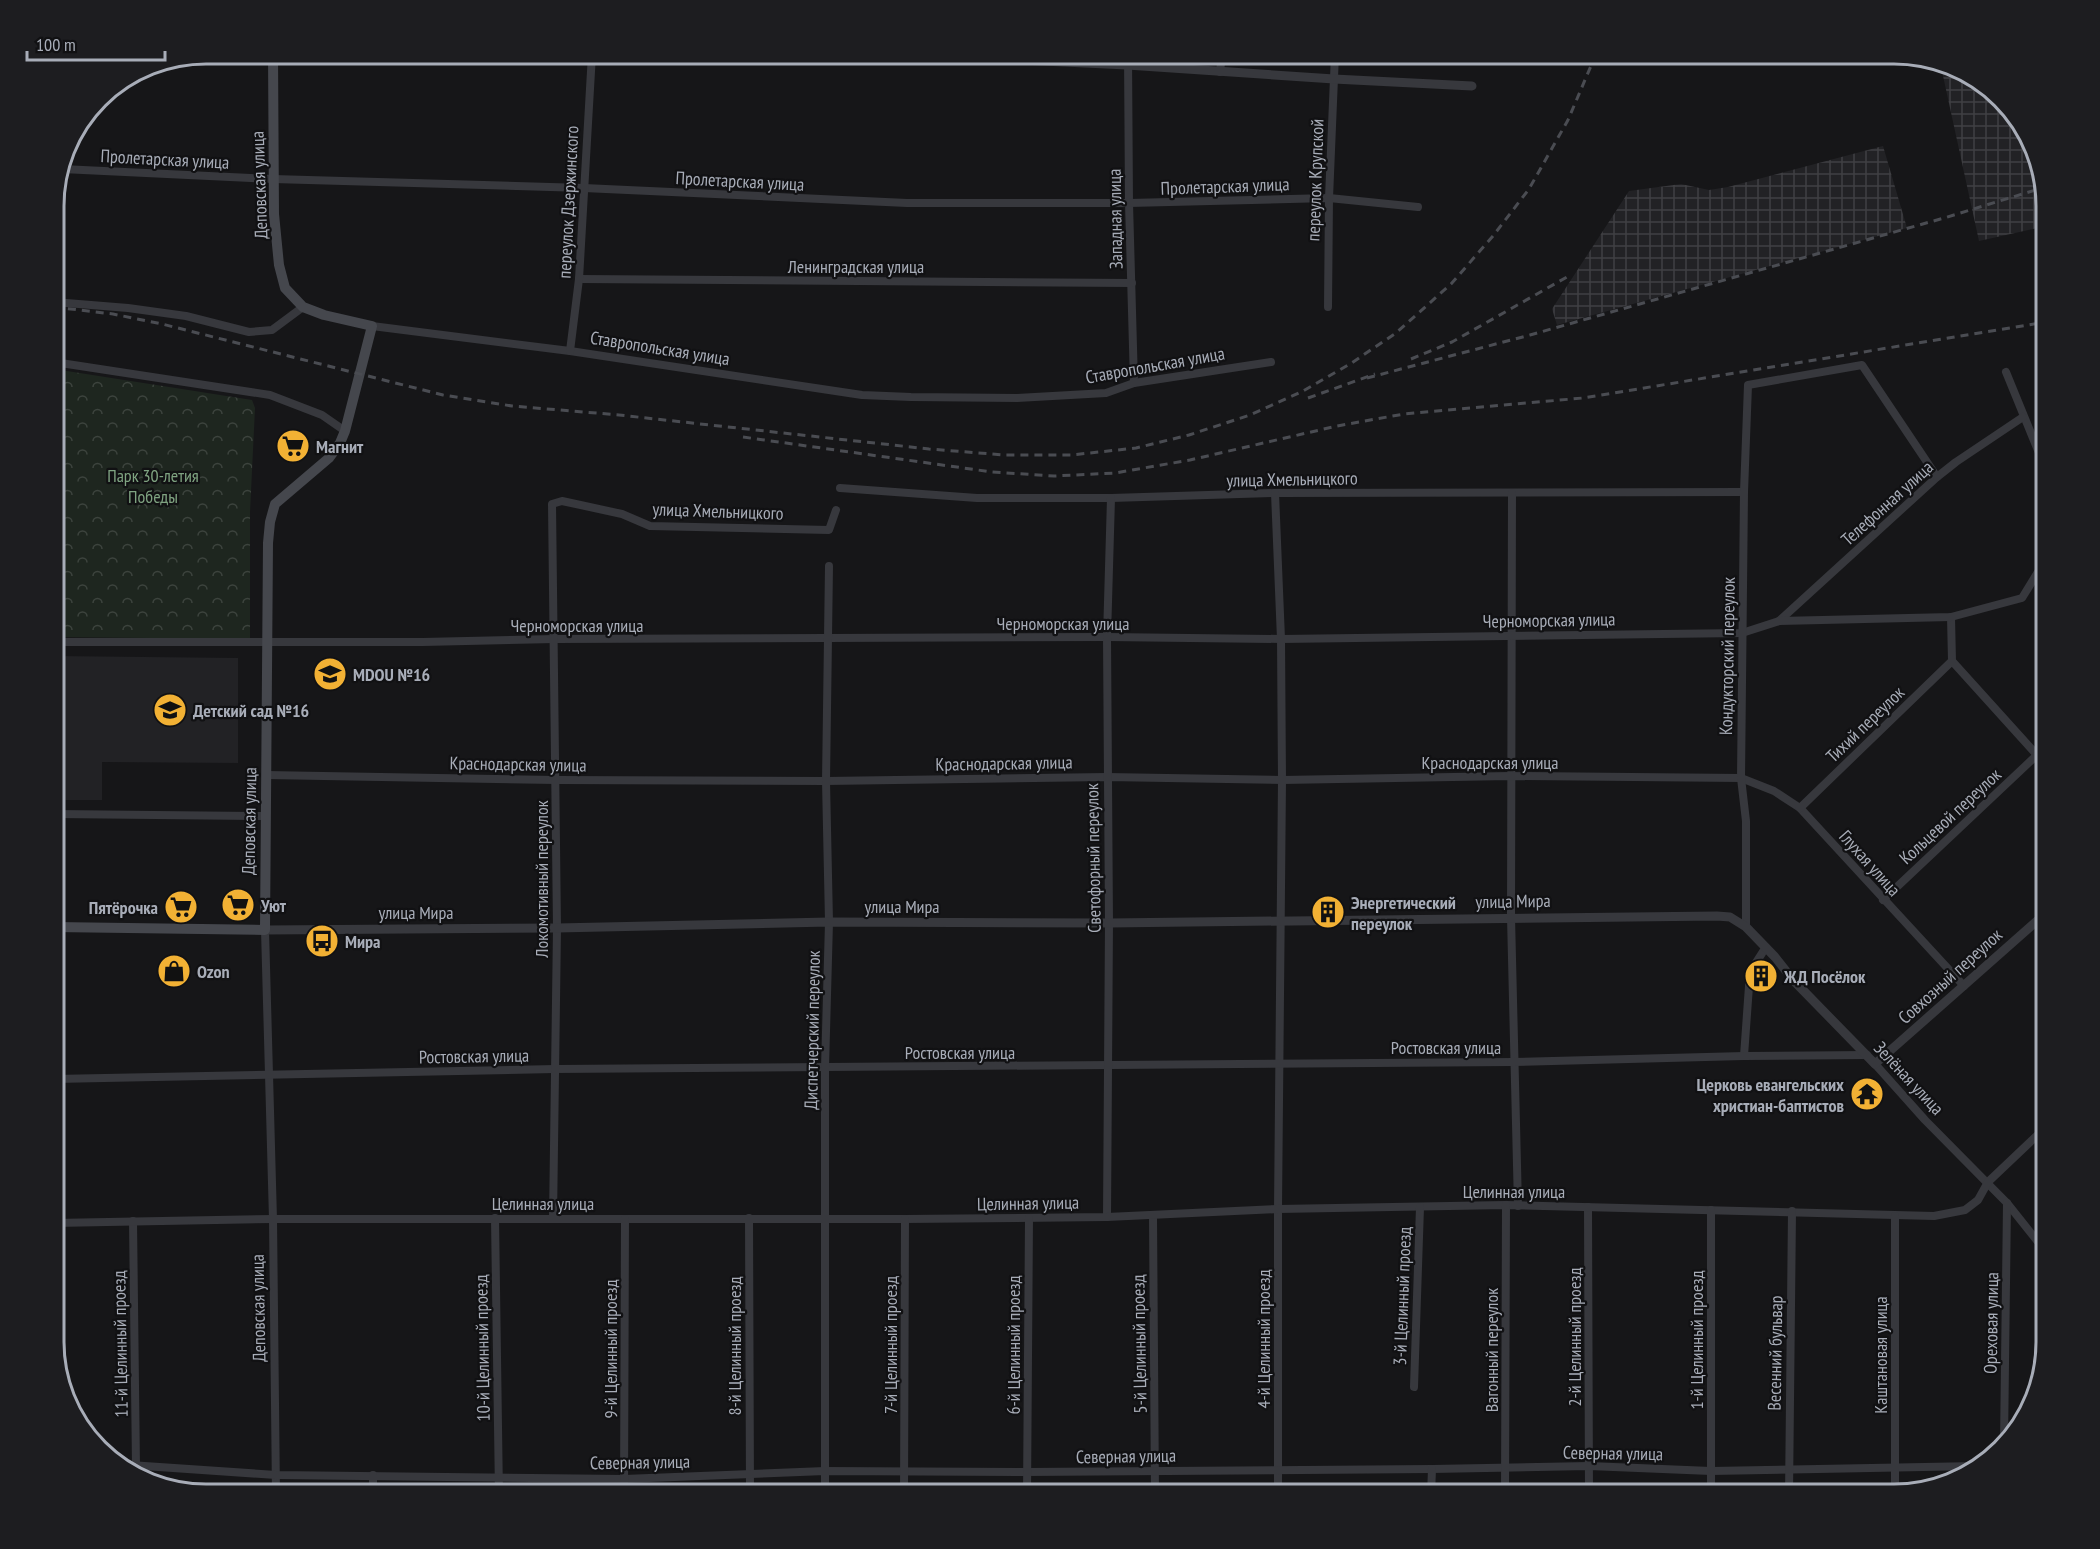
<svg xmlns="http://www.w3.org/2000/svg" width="2100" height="1549" font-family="'PT Sans Narrow',sans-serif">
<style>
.built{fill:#222225}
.industrial{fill:url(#industrial-grid)}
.forest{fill:url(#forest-crowns)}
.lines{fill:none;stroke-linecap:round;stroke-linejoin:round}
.minor{stroke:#37383d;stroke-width:8}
.tertiary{stroke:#37383d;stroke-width:9}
.secondary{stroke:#45474d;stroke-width:10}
.rail{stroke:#4a4c52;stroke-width:3;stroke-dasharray:8 6;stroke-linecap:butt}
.labels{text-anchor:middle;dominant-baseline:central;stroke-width:4.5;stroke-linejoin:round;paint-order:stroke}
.street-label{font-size:18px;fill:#a8adb8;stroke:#111113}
.poi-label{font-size:18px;font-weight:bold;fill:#a8adb8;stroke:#111113;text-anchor:start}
.park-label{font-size:18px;fill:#7fa381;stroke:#111113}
.rim{fill:none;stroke:#a8adb8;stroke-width:3}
</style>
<defs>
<pattern id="industrial-grid" width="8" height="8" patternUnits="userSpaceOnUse" patternTransform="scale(1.5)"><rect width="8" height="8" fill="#222225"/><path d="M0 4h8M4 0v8" fill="none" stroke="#3f3f43"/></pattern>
<pattern id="forest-crowns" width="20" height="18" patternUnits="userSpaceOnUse" patternTransform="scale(1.5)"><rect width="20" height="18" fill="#1e261f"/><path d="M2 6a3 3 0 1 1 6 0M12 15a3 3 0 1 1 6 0" fill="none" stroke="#3c433d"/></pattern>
</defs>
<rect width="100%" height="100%" fill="#161618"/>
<!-- built -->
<path class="built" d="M54,656L238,658V763L102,762V800H54Z"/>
<!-- industrial -->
<g class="industrial">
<path d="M1940,62L1986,85L2030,139L2046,206V226L1979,241Z"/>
<path d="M1883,146L1907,228L1557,325L1552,309L1629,191L1681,184L1709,190L1728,187Z"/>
</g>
<!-- forest -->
<path class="forest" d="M54,369L252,400L255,408L250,512V639L54,637Z"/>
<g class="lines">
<!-- minor -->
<g class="minor">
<path d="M1128,54L1129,203L1134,383"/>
<path d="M1220,72L1222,54"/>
<path d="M62,169L273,179L584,188L907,203H1129L1329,198L1418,207"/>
<path d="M579,279L1132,283"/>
<path d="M54,302L128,308L186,316L249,332L272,330L303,307"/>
<path d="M1328,307L1329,198L1335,54"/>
<path d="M372,326L570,351L862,395L911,397L1017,398L1106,393L1134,383L1271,362"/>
<path d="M570,351L579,279L592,54"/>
<path d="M54,362L270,395L322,415L345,431"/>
<path d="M2006,372L2046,470"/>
<path d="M840,488L977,498H1111L1275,493L1744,492"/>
<path d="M1275,493L1281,639L1282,780L1278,1209V1495"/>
<path d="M1512,493L1511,917L1518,1206"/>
<path d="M1951,617L1952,661L2046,765"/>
<path d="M1779,621L1937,477L1956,462L2023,417"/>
<path d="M54,642H423L555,639L1107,637L1281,639L1742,633L1779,621L1951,617L2022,598L2046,559"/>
<path d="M266,775L556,780L826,781L1107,777L1282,780L1510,776L1741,778L1774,791L1800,808L1964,986"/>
<path d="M1800,808L1952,661"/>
<path d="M54,814L266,816"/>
<path d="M1883,900L2037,755"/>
<path d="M1746,927V821L1741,778L1744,492L1748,385L1862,365L1937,477"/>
<path d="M265,930L273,1219L276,1495"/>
<path d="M1744,1056L1750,972L1766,947"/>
<path d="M1875,1064L1925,1120L2007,1203L2046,1252"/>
<path d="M54,1079L555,1069L1513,1062L1744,1056L1867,1055"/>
<path d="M1588,1207L1589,1495"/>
<path d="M1153,1216L1155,1495"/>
<path d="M1107,1217L1109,923L1107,637L1111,498"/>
<path d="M495,1218L499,1495"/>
<path d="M749,1218L750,1495"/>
<path d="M553,1219L557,928L552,504L562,501L622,514L650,526L829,530L836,510"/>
<path d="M133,1221L136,1467"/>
<path d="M54,1223L273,1219H905L1107,1217L1278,1209L1506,1205L1934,1216L1965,1210L1978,1200L1988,1182L2046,1127"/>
<path d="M1414,1387L1420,1207"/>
<path d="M2004,1444L2007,1203"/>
<path d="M115,1464L276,1475L624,1479L825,1471L1027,1472L1432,1469L1589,1466L1711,1471L1977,1466"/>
<path d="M373,1475V1495"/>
<path d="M624,1495L625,1219"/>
<path d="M825,1495V1068L829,922L826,781L829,566"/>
<path d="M904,1495L905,1219"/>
<path d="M1027,1495L1029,1218"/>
<path d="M1431,1495L1432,1469"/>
<path d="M1505,1495L1506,1205"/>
<path d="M1711,1495V1210"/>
<path d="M1789,1495L1792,1211"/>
<path d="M1895,1495V1216"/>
</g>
<!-- tertiary -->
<g class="tertiary">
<path d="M899,54L1127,65L1334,79L1472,86"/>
<path d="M265,930L557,928L829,922L1109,923L1717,916L1730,917L1746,927L1775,957L1794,981L1875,1064L2046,913"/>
</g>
<!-- secondary -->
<path class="secondary" d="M54,927L265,930L268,543L270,522L275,504L329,458L340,443L345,431L372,326L324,315L303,307L285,288L279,265L274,214L273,54"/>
<!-- rail -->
<g class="rail">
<path d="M54,307L113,314L162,324L443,395L512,406L619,415L929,449L1004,455H1071L1136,448L1189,435L1250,415L1303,391L1350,364L1396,333L1451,284L1493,236L1529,189L1568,120L1596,54"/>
<path d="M1411,359L1452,342L1567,277"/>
<path d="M1367,378L1530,335L1944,218L2042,188"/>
<path d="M1308,398L1375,374"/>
<path d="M743,437L992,472L1054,476L1115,473L1190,460L1337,426L1404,414L1583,398L2046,322"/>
</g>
</g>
<!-- icons -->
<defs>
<symbol id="supermarket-disc" viewBox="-11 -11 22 22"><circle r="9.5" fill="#f2b134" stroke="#111113"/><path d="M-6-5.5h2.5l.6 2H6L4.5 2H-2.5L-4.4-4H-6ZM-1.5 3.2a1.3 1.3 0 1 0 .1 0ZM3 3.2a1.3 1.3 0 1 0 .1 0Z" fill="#111"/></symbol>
<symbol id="school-disc" viewBox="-11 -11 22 22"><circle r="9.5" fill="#f2b134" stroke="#111113"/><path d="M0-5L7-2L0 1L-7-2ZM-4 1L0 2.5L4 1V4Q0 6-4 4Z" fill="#111"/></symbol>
<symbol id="building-disc" viewBox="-11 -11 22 22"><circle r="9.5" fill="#f2b134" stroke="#111113"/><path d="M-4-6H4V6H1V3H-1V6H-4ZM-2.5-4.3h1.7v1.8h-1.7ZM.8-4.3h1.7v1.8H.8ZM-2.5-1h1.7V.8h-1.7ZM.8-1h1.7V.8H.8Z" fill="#111"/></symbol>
<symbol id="bus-disc" viewBox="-11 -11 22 22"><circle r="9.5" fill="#f2b134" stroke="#111113"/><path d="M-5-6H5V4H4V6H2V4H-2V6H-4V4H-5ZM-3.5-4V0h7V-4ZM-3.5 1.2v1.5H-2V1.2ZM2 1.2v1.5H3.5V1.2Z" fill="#111"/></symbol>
<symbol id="shop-disc" viewBox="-11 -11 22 22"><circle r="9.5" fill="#f2b134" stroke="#111113"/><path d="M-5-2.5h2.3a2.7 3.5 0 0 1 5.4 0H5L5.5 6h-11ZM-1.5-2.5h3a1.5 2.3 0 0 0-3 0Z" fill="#111"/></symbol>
<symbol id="temple-disc" viewBox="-11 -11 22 22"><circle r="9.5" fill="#f2b134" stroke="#111113"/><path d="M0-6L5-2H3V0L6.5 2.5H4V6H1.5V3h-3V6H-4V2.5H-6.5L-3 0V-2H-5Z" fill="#111"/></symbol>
</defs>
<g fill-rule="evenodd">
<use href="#supermarket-disc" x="274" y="427" width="38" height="38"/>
<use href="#school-disc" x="311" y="655" width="38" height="38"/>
<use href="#school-disc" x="151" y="691" width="38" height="38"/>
<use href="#supermarket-disc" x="219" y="886" width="38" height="38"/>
<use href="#supermarket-disc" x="162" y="888" width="38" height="38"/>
<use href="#building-disc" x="1309" y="893" width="38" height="38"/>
<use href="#bus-disc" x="303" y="922" width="38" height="38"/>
<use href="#shop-disc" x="155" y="952" width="38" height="38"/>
<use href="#building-disc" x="1742" y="957" width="38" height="38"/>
<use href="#temple-disc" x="1848" y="1075" width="38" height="38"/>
</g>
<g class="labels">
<!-- street labels -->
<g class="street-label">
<text transform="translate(165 159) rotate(3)">Пролетарская улица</text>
<text transform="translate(1315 180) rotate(-88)">переулок Крупской</text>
<text transform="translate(740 181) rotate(3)">Пролетарская улица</text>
<text transform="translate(259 185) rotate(-92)">Деповская улица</text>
<text transform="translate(1225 186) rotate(-2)">Пролетарская улица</text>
<text transform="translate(568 202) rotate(-87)">переулок Дзержинского</text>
<text transform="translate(1115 219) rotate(-91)">Западная улица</text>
<text x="856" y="266">Ленинградская улица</text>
<text transform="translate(660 348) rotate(9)">Ставропольская улица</text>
<text transform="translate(1155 365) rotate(-10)">Ставропольская улица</text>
<text transform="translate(1292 479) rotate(-1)">улица Хмельницкого</text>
<text transform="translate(1887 503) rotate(-42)">Телефонная улица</text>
<text transform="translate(718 511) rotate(2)">улица Хмельницкого</text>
<text transform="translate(1549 620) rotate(-1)">Черноморская улица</text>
<text x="1063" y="623">Черноморская улица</text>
<text x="577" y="625">Черноморская улица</text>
<text transform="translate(1727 656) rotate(-89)">Кондукторский переулок</text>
<text transform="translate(1865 724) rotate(-44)">Тихий переулок</text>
<text x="1490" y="762">Краснодарская улица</text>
<text transform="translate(1004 763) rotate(-1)">Краснодарская улица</text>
<text transform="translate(518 764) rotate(1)">Краснодарская улица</text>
<text transform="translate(1950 816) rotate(-43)">Кольцевой переулок</text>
<text transform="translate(249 821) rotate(-89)">Деповская улица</text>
<text transform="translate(1093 858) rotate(-91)">Светофорный переулок</text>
<text transform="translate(1870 863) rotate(48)">Глухая улица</text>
<text transform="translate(541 879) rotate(-90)">Локомотивный переулок</text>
<text transform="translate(1513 901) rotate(-1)">улица Мира</text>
<text x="902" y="906">улица Мира</text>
<text x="416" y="912">улица Мира</text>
<text transform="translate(1950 976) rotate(-42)">Совхозный переулок</text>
<text transform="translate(812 1030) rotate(-89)">Диспетчерский переулок</text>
<text x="1446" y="1047">Ростовская улица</text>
<text x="960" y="1052">Ростовская улица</text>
<text transform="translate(474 1056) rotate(-1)">Ростовская улица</text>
<text transform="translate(1909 1078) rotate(47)">Зелёная улица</text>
<text x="1514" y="1191">Целинная улица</text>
<text x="543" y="1203">Целинная улица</text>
<text transform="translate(1028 1203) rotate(-1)">Целинная улица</text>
<text transform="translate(1402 1296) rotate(-88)">3-й Целинный проезд</text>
<text transform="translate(258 1308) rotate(-91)">Деповская улица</text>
<text transform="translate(1991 1323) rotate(-89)">Ореховая улица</text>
<text transform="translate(1574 1337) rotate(-90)">2-й Целинный проезд</text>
<text transform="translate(1263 1339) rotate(-90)">4-й Целинный проезд</text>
<text transform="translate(1696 1340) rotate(-90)">1-й Целинный проезд</text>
<text transform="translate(120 1344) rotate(-91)">11-й Целинный проезд</text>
<text transform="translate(1139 1344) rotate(-91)">5-й Целинный проезд</text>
<text transform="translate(890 1345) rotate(-90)">7-й Целинный проезд</text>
<text transform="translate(1013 1345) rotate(-90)">6-й Целинный проезд</text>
<text transform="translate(734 1346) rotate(-90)">8-й Целинный проезд</text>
<text transform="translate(482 1348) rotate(-91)">10-й Целинный проезд</text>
<text transform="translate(610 1349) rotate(-90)">9-й Целинный проезд</text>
<text transform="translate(1491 1350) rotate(-90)">Вагонный переулок</text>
<text transform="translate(1775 1353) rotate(-89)">Весенний бульвар</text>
<text transform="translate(1880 1355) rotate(-90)">Каштановая улица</text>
<text transform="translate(1613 1453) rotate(1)">Северная улица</text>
<text transform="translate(1126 1456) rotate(-1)">Северная улица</text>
<text transform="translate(640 1462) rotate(-1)">Северная улица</text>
</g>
<!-- poi labels -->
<g class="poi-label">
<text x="316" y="446">Магнит</text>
<text x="353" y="674">MDOU №16</text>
<text x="193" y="710">Детский сад №16</text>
<text x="1351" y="902">Энергетический<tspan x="1351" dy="21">переулок</tspan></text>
<text x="261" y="905">Уют</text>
<text x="158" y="907" text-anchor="end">Пятёрочка</text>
<text x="345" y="941">Мира</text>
<text x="197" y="971">Ozon</text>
<text x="1784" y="976">ЖД Посёлок</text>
<text x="1844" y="1084" text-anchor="end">Церковь евангельских<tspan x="1844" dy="21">христиан-баптистов</tspan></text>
</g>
<!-- park labels -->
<g class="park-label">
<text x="153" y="475">Парк 30-летия<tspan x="153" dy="21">Победы</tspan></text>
</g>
</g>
<!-- crop -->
<path d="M0 0H2100V1549H0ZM206 64H1894A142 142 0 0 1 2036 206V1342A142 142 0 0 1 1894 1484H206A142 142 0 0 1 64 1342V206A142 142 0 0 1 206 64Z" fill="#1d1d20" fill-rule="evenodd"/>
<path class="rim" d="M206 64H1894A142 142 0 0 1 2036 206V1342A142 142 0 0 1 1894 1484H206A142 142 0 0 1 64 1342V206A142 142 0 0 1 206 64Z"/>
<!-- scale -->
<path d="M27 51v9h138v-9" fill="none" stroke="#a8adb8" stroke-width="3"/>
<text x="36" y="51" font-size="18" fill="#a8adb8" stroke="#111113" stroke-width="4.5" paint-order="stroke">100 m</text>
</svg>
